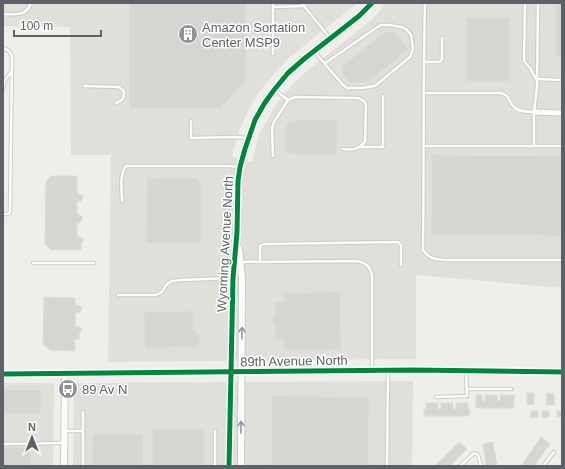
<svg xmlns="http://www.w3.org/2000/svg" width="565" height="469" font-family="Helvetica,sans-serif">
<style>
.industrial{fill:#e0dfda}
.building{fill:#d5d5d2;stroke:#deddd8}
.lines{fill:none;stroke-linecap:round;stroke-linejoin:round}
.service-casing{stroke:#cbcbca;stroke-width:4.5}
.minor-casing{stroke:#cbcbca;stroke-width:7}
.tertiary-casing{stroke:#cbcbca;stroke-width:8}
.service{stroke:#fdfcfc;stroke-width:2.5}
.minor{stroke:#fdfcfc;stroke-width:5}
.tertiary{stroke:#fdfcfc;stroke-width:6}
.cycleway-casing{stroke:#fff;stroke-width:8}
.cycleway{stroke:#00873e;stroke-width:5}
.oneway{stroke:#96979c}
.labels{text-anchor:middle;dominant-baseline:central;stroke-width:3;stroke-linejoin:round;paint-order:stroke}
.poi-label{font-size:13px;fill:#5e6168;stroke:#fff;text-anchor:start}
.street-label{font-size:13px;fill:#5e6168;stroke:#fff}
</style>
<rect width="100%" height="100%" fill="#efeee9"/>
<!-- industrial -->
<g class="industrial">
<path d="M3,3H357L289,58L274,74L258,93L247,113L239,131L232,156L252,162L259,134L276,105L286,91L308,70L373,19L386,3H562V288L416,275V359L108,362L111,155H71L70,27L3,26Z"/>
<path d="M413,381L412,466H73L74,383Z"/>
<path d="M3,383H54L53,466H3Z"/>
</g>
<!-- building -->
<g class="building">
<path d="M129,3H246V80L220,108H129Z"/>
<path d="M556,3H562V56L556,55Z"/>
<rect x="466" y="18" width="44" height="63"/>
<path d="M387,31L395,32L409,49L366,83H349L342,74V66Z"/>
<path d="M294,120H337V155H294V153H286V122H294Z"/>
<path d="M432,155L562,156V236L431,234Z"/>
<path d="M51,176H77V193L84,196L81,201H77V214L83,217L80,223H77V236L84,239L81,244V250H51L45,244L46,182Z"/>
<path d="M197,178L201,183V243H146L147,179Z"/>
<path d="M340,292L341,349L284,350V340H275V324H272V318H275V302H284L283,293Z"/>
<path d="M44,297L75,298V304L82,307L80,313L76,312L75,326L82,328L79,334L80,339H75V351L50,350L43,344Z"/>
<path d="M193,311V330H196V335H200V341H199V344L196,345V347L145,348L144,312Z"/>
<rect x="3" y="390" width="38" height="23"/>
<path d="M527,393H534V404L527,405Z"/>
<path d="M547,393H554V405H546Z"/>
<path d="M476,395H482V401H485V395H497V401H500V395H514V408H476Z"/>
<path d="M272,396L369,397L368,466H272Z"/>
<path d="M426,403H438V409H441V403H453V409H456V403H468V409H470L469,416H424V409H426Z"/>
<path d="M531,411H538V417L531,418Z"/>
<path d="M542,411H549V417L543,418Z"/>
<rect x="557" y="411" width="5" height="6"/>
<path d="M153,429H204V466H152Z"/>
<path d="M93,434L143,435V466H92Z"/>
<path d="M541,437L550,444L534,466H521Z"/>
<path d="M459,442L467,449L450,466H435Z"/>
<path d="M493,442L497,466H486L483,444Z"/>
<path d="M3,447H30L31,466H3Z"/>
</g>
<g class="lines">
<defs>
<g id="service">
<path d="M303,3L304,6L330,38"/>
<path d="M425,3C423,85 424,167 423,250C430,260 435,259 447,260H562"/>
<path d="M525,3L524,61L530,68L536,79"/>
<path d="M273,7L304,6"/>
<path d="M3,14C15,14 26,17 31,3"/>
<path d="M3,48C9,50 11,52 12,58L10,212L8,214H3"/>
<path d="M315,52L324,63L327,62L376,28L381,25H389L402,27L407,30L411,35L413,49L410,57L375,86L361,88H347L343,85L324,63"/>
<path d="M273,54V3"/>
<path d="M424,62H440L442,59V38"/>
<path d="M536,79L562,80"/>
<path d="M84,86L119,87L124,91C124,98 124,100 116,103"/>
<path d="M3,88L5,80L12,71"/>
<path d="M275,90L288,100"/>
<path d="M424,93H501C511,96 508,102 514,107C519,112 527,112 533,112"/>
<path d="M191,121V138L237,137L247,138"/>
<path d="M424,146H562"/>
<path d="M534,146V112L537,87L538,3"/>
<path d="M361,147H383V96"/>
<path d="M273,156L272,128L274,122L288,100L295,97L358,98L364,101L366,105L365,142C357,150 354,150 343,149"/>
<path d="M122,201C122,190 119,175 126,166H229L240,167"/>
<path d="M241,262L357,261C366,263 370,266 372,276V371"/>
<path d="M260,262V246L264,244L398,242L401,245V265"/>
<path d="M33,263H94"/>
<path d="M118,295H156L162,292L166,285L172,281L181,280L233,278"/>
<path d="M467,389H511"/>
<path d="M436,397L467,396L466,371"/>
<path d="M65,431H83"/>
<path d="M3,444L64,443"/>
<path d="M83,466V412"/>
<path d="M215,466V431"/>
<path d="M387,466L388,371"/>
<path d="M460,466L474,453L478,455L481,466"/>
<path d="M543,466L554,452"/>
</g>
<g id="minor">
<path d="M534,112L562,113"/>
<path d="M3,374L413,370L562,372"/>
</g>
<g id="tertiary">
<path d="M239,248L242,279L241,466"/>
<path d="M64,466L65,374"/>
<path d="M229,466L233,278L237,232L238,181L240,167L245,149L255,120L264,104L274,90L288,73L304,59L359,16L372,3"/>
</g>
</defs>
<!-- service casing -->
<use href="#service" class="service-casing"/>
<!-- minor casing -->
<use href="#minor" class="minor-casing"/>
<!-- tertiary casing -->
<use href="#tertiary" class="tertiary-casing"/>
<!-- service -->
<use href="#service" class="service"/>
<!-- minor -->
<use href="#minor" class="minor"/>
<!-- tertiary -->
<use href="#tertiary" class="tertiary"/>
<defs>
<g id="cycleway">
<path d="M3,374L413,370L562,372"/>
<path d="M229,466L233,278L237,232L238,181L240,167L245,149L255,120L264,104L274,90L288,73L304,59L359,16L372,3"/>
</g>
</defs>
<!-- cycleway casing -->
<use href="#cycleway" class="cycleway-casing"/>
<!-- cycleway -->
<use href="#cycleway" class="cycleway"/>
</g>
<!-- one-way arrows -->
<defs><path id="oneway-shaft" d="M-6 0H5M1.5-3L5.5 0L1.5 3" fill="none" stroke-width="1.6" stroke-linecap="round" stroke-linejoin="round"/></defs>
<g class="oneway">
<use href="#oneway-shaft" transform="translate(242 333) rotate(-90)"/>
<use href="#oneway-shaft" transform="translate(241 427) rotate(-90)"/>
</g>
<!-- icons -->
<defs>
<symbol id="building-disc" viewBox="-11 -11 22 22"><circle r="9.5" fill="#919295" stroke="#fff"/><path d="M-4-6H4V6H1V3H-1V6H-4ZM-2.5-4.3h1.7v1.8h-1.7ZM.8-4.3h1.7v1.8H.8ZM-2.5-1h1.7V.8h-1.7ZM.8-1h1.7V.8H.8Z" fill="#fff"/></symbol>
<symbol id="bus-disc" viewBox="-11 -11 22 22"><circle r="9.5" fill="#919295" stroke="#fff"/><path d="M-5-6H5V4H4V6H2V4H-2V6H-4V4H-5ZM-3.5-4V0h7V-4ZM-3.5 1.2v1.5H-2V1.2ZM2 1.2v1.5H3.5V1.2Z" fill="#fff"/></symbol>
</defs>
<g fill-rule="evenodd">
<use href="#building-disc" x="177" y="23" width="22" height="22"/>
<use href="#bus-disc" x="57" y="378" width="22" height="22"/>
</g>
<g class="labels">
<!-- poi labels -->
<g class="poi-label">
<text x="202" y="27">Amazon Sortation<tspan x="202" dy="15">Center MSP9</tspan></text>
<text x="82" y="389">89 Av N</text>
</g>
<!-- street labels -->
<g class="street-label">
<text transform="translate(225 244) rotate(-87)">Wyoming Avenue North</text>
<text transform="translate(294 361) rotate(-1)">89th Avenue North</text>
</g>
</g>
<!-- border -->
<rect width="565" height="469" fill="none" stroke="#5e6168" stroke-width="8"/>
<!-- north arrow -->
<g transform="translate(32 437)" stroke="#ffffff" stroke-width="3" paint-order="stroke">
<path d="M0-3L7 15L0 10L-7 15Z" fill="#5e6168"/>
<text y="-6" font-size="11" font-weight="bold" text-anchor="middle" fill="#5e6168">N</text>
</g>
<!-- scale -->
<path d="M14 30v6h87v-6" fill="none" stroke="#5e6168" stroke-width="2"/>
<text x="20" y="30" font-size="12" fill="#5e6168" stroke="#ffffff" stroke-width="3" paint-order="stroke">100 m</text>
</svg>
